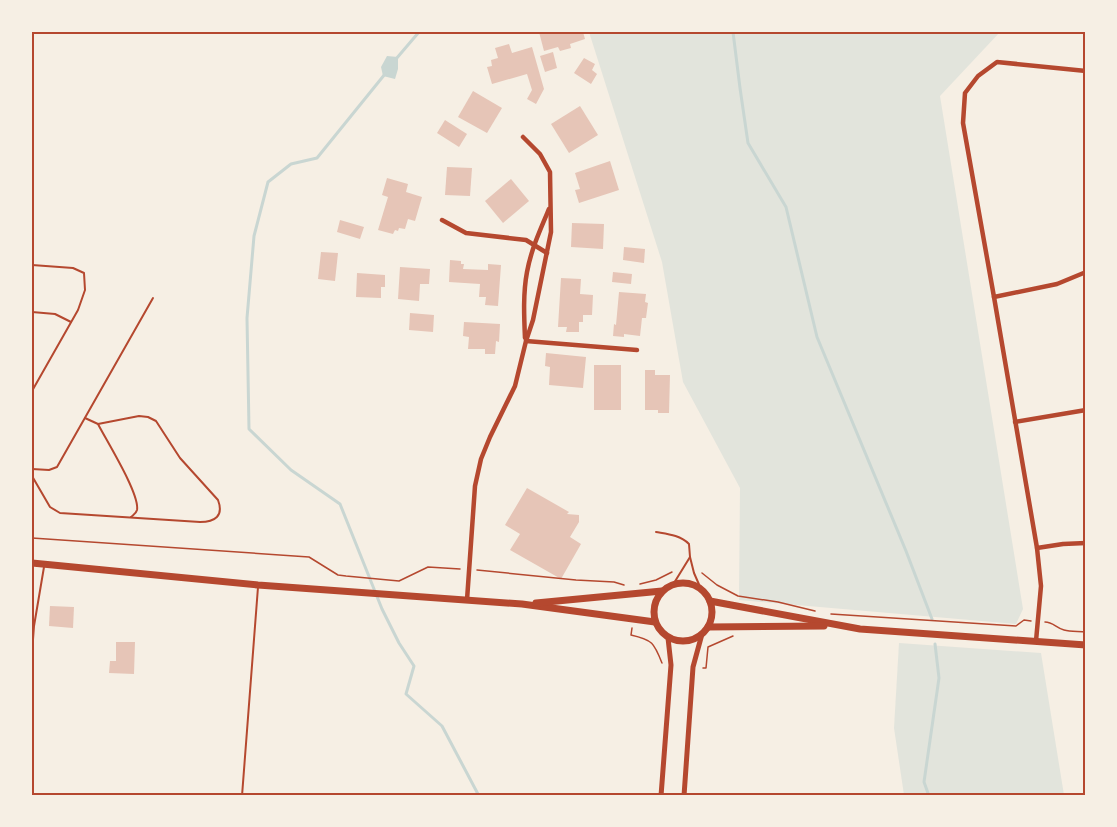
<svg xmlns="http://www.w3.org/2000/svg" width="1117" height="827" font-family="'Space Grotesk',sans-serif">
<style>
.green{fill:#e2e4dc}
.water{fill:#c9d6d2}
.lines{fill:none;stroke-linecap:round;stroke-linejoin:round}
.stream{stroke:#c9d6d2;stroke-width:3}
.building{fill:#e6c5b7}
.path{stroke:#b5482f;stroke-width:1.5}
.service{stroke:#b5482f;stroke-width:2}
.minor{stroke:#b5482f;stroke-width:4.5}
.tertiary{stroke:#b5482f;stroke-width:5}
.primary{stroke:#b5482f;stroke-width:7}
.neatline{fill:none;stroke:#b5482f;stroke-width:2}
</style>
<rect width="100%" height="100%" fill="#f6efe4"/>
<!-- green -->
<g class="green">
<path d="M589,32H1000L940,96L1023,609L1016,624L739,600L740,488L683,382L662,262Z"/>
<path d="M899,643L1041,653L1064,795H904L894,728Z"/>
</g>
<!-- water -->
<path class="water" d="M387,56L398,57V69L395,79L383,76L381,67Z"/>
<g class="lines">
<!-- stream -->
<g class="stream">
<path d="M733,32L740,88L748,143L786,207L817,337L906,551L932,619"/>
<path d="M396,59L419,32"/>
<path d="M385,74L317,158L291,164L268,182L254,236L247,318L249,429L291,470L340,504L382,609L399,643L414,666L406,694L442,726L479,796"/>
<path d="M929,796L924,782L939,678L935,644"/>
</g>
</g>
<!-- building -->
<g class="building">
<path d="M539,32H583L585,39L570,44L571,48L560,51L558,47L544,51Z"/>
<path d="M509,44L512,53L532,47L544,89L536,104L527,99L532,90L527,74L492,84L487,67L492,66L491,60L498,58L495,48Z"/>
<path d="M553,52L557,68L545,72L540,56Z"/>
<path d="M584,58L595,64L592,70L597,74L591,84L574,73Z"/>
<path d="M473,91L502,108L487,133L458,117Z"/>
<path d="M580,106L598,135L569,153L551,124Z"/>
<path d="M445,120L467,134L459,147L437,133Z"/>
<path d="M610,161L619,190L579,203L575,190L580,189L575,173Z"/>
<path d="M447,167L472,168L470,196L445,195Z"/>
<path d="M387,178L408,184L406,192L422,197L415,221L408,219L405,229L399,228L398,231L395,230L393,234L378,230L388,197L382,195Z"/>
<path d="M511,179L529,201L503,223L485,201Z"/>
<path d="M340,220L364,227L360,239L337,232Z"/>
<path d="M572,223L604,224L603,249L571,247Z"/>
<path d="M624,247L645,249L644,263L623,260Z"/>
<path d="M321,252L338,253L335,281L318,279Z"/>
<path d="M450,260L461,261V264H464L463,269L488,270V264L501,265L498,306L485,305L486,297H479L480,284L449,282Z"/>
<path d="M400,267L430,269L429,284H420L419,301L398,299Z"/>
<path d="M613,272L632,274L631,284L612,282Z"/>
<path d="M357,273L385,275V287H381V298L356,297Z"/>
<path d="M561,278L581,279L580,294L593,295L592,315H583V322H579V332H566L567,327H558Z"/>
<path d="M619,292L646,294L645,302L648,303L646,318H642L640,336L624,334V337L613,336L614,324L616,325Z"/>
<path d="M410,313L434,315L433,332L409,330Z"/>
<path d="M464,322L500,324L499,342L496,341L495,354H485V349H468L469,337L463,336Z"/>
<path d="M546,353L586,357L583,388L549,385L550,367L545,366Z"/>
<rect x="594" y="365" width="27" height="45"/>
<path d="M645,370H655V375H670L669,413H658V410H645Z"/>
<path d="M527,488L569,512L567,514L579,515V522L570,537L581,544L561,579L510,550L520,534L505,525Z"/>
<path d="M50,606L74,607L73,628L49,626Z"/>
<path d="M116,642H135L134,674L109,673L110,661H116Z"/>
</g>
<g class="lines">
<!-- path -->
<g class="path">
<path d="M32,538L309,557L338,575L346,576L399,581L428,567L460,569"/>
<path d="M477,570L576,580L614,582L624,585"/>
<path d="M702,573L717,585L738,596L778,602L815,611"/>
<path d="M640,584L656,580L672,572"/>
<path d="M831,614L1016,626L1024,620L1031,621"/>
<path d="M1045,622C1053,622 1056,628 1064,630C1071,632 1079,631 1086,632"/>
<path d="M632,628L631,635C653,640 654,643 662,663"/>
<path d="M703,668H706L708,647L733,636"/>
</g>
<!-- service -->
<g class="service">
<path d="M32,265L73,268L84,273L85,290L78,310L32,391"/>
<path d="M32,312L55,314L71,322"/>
<path d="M98,424C106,440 140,494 137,510C136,514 133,515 131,517"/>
<path d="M32,469L49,470L57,467L153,298"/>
<path d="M32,476L50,507L60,513L200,522C215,522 224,516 218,500L180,458L156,421L148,417L139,416L98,424L85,418"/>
<path d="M656,532C667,534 680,535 689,544L690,557L694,573L701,589"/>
<path d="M674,583L690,557"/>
<path d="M32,653L34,626L44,567"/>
<path d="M242,796L258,587"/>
</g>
<!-- minor -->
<g class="minor">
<path d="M442,220L466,233L526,240L547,253"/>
<path d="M994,297L1057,284L1086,272"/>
<path d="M525,338C524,316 523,293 527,272C531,250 540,230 549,209"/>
<path d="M526,341L637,350"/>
<path d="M1015,422L1086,410"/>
<path d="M1037,548L1063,544L1086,543"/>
<path d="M467,600L475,486L481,459L490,437L515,386L526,341L533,320L551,232L550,172L540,154L523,137"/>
<path d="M1036,641L1041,586L1037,548L994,297L963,123L965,93L978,76L997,62L1086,71"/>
</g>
<!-- tertiary -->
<g class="tertiary">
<path d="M661,796L671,665L668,638"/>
<path d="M684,796L693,667L702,634"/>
</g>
<!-- primary -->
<g class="primary">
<path d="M32,563L258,585L522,604L655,622"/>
<circle cx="683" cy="612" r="29"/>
<path d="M710,601L860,629L1086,645"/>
<path d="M536,603L662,591"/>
<path d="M708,627L824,626"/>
</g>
</g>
<!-- border -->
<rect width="1117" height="827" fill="none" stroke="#f6efe4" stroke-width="66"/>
<rect x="33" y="33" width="1051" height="761" class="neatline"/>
</svg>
